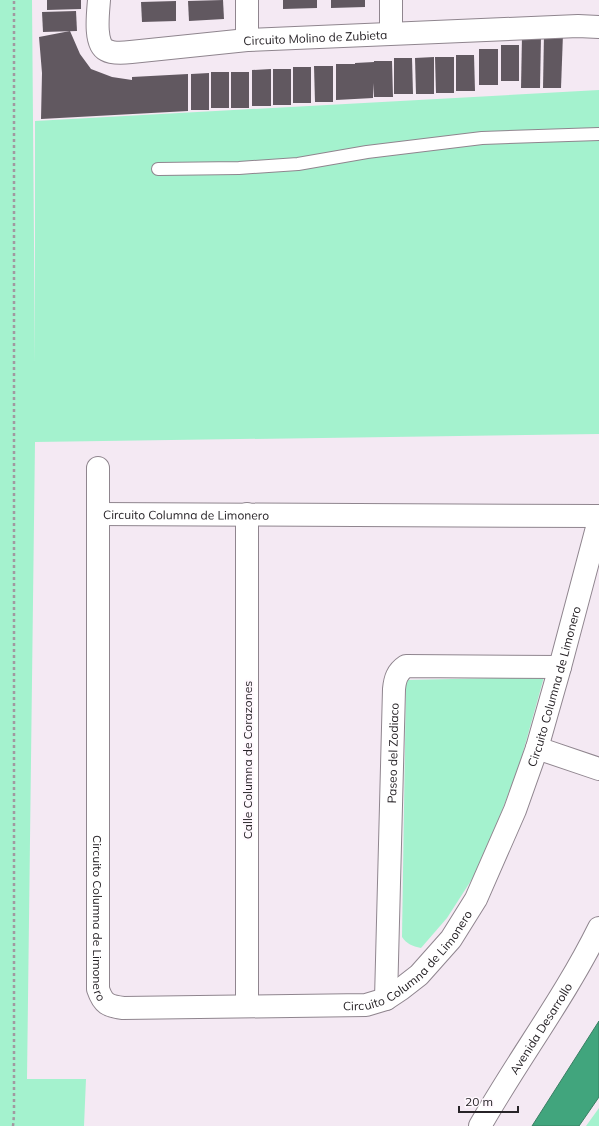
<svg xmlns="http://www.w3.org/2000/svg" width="599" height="1126" font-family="Mulish,sans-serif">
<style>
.green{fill:#a4f2ce}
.water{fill:#41a57d;stroke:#397e63}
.building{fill:#615860}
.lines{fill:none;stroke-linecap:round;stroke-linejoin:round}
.service-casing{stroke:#8f858e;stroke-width:14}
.minor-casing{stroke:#8f858e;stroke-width:24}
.tertiary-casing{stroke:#8f858e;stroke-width:24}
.path{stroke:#a198a0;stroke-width:2.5;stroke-dasharray:3 3;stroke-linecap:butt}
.service{stroke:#fff;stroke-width:12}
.minor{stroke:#fff;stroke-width:22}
.tertiary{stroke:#fff;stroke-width:22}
.labels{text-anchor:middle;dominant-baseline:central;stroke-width:4;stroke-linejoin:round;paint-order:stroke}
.street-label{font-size:12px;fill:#272327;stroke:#fff8fe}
</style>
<rect width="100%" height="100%" fill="#f4e9f3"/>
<!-- green -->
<g class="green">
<path d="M0,0H32L35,363V121L599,90V434L35,442L27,1079H86L84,1126H0Z"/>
<path d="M544,677L520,763L495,829L474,876L447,918L421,948C412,946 407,944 402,937L406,680Z"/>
<path d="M599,1108V1126H586Z"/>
</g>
<!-- water -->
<path class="water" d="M599,1021V1097L579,1126H532Z"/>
<!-- building -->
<g class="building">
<path d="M47,0H81V9L47,10Z"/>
<path d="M223,0L224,19L189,21L188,1Z"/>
<path d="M283,0H317V8L283,9Z"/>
<path d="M331,0H365V7L331,8Z"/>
<path d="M176,1V21L142,22L141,2Z"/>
<path d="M76,11L77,31L43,32L42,12Z"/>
<path d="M70,31L80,54L91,69L112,77L132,80V77L188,74V111L41,119L42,73L39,37Z"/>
<path d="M544,34H563L561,88H543Z"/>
<path d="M522,36H541L540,88H521Z"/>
<rect x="501" y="45" width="18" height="36"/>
<rect x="479" y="49" width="19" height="36"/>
<path d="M456,55H474L475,91H456Z"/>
<path d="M434,57V94H416L415,58Z"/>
<path d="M435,57H454V93H436Z"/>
<path d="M394,58H412L413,94H394Z"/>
<path d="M374,61H392L393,97H374L373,83V98L336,100V64H355V63L374,62Z"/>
<path d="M314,66H333V102H315Z"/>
<rect x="293" y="67" width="18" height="36"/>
<path d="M271,69V106H252V70Z"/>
<rect x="273" y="69" width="18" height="36"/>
<rect x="211" y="72" width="18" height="36"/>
<rect x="231" y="72" width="18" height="36"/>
<path d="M209,73V110H191V74Z"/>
</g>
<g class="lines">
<defs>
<path id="service" d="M158,169L239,168L298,164L367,152L482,138L599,134"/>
<g id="minor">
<path id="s1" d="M99,0C98,13 94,44 106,50C113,54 123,53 131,52L247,40L578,26L599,27"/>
<path d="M247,0V40"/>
<path d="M391,0V33"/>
<path id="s2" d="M98,468V989C103,1004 108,1006 123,1008L366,1005L386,999L401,989L419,975L451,939L476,899L515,810L537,748L560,667L599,520"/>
<path id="s3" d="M98,514L599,516"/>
<path d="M537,748L599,769"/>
<path id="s4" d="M386,999L394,689C395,679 397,672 406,666L560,667"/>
<path d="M247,1005V514"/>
</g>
<g id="tertiary">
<path id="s5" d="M480,1126C518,1059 565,997 599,928"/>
</g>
</defs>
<!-- service casing -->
<use href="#service" class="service-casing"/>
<!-- minor casing -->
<use href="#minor" class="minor-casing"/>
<!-- tertiary casing -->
<use href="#tertiary" class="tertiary-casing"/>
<!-- path -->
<path class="path" d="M13,1126L14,1115V0"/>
<!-- service -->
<use href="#service" class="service"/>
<!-- minor -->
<use href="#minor" class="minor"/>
<!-- tertiary -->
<use href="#tertiary" class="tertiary"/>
</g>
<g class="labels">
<!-- street labels -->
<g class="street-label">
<text stroke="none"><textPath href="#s1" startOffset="263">Circuito Molino de Zubieta</textPath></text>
<text stroke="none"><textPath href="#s3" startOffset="88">Circuito Columna de Limonero</textPath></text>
<text stroke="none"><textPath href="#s2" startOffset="1182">Circuito Columna de Limonero</textPath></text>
<text stroke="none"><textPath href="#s4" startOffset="246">Paseo del Zodiaco</textPath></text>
<text transform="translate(247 760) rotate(-90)">Calle Columna de Corazones</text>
<text stroke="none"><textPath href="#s2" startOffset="450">Circuito Columna de Limonero</textPath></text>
<text stroke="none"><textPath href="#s2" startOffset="858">Circuito Columna de Limonero</textPath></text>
<text stroke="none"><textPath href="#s5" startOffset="115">Avenida Desarrollo</textPath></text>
</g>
</g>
<!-- scale -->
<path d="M459 1106v6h59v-6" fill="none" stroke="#272327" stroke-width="2"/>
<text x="465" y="1106" font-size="12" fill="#272327" stroke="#fff8fe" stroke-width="3" paint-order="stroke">20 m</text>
</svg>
